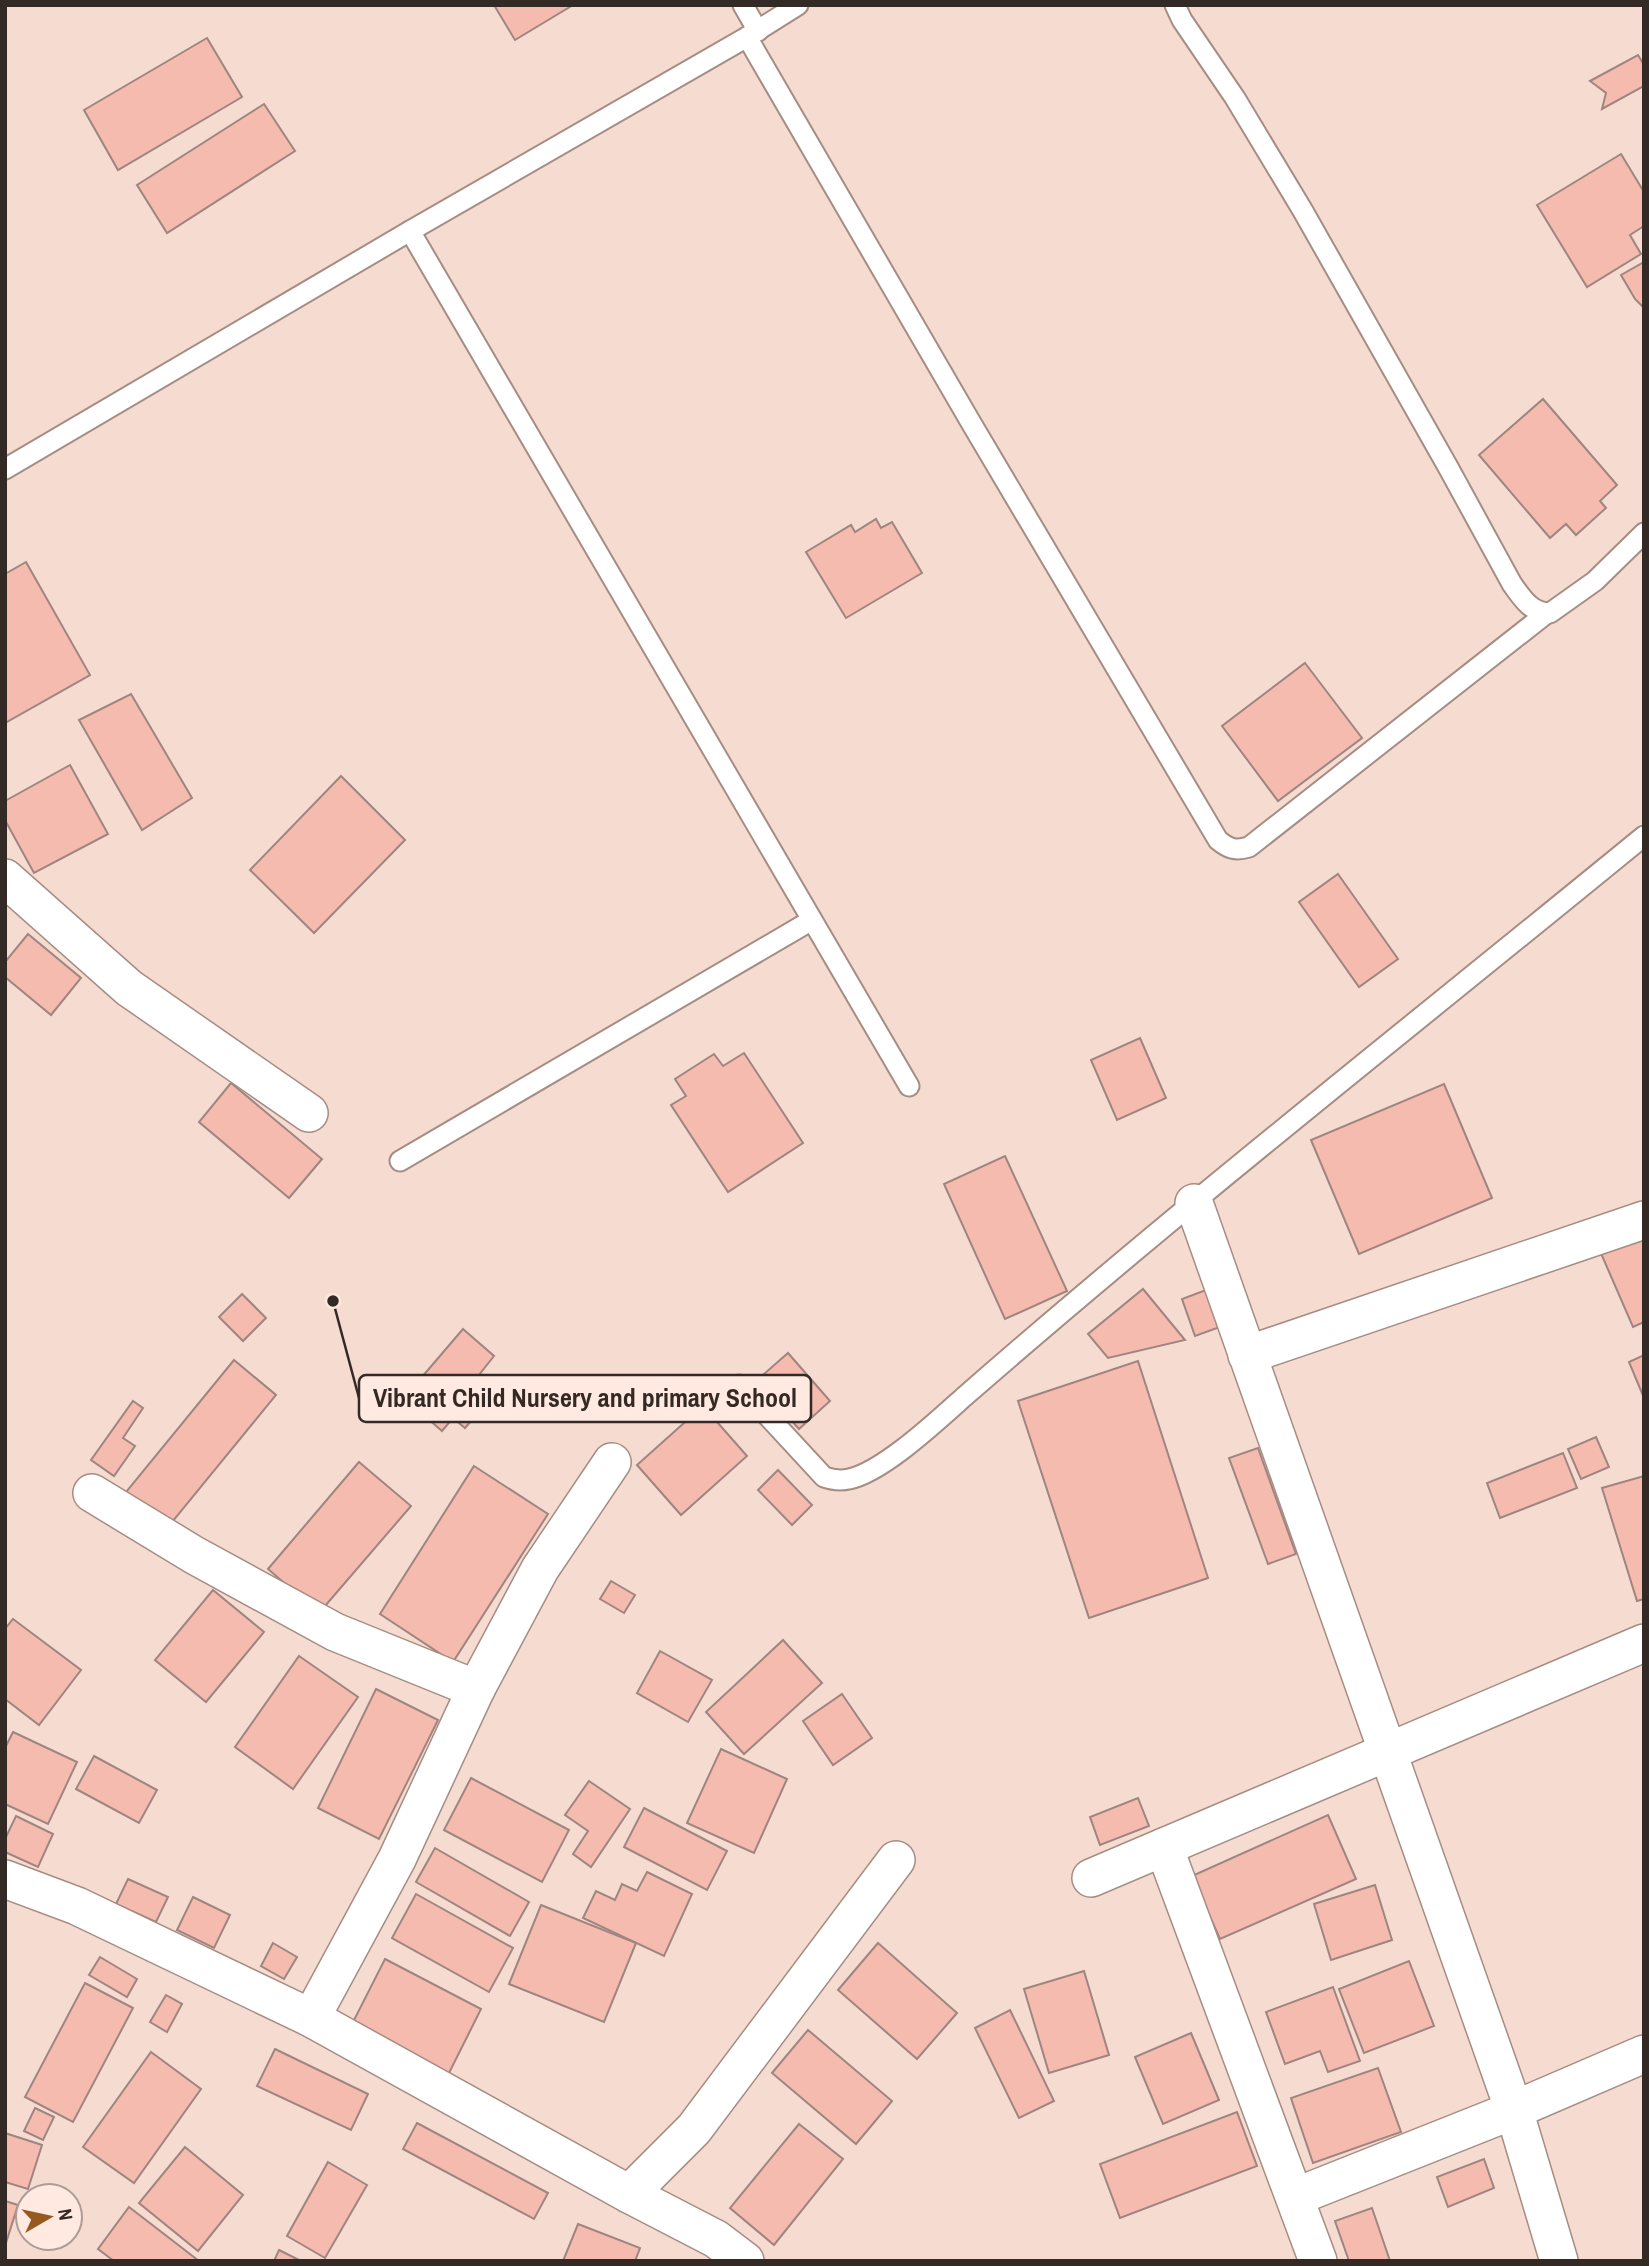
<svg xmlns="http://www.w3.org/2000/svg" width="1649" height="2266" font-family="'Archivo Narrow',sans-serif">
<style>
.building{fill:#f6bbaf;stroke:#9f8580;stroke-width:2}
.lines{fill:none;stroke-linecap:round;stroke-linejoin:round}
.service-casing{stroke:#a68d83;stroke-width:23}
.minor-casing{stroke:#a68d83;stroke-width:40}
.service{stroke:#fff;stroke-width:19}
.minor{stroke:#fff;stroke-width:37}
.leader{fill:none;stroke:#332925;stroke-width:2.5}
.callout-dot{fill:#332925;stroke:#ffe9e0;stroke-width:2.5}
.callout{fill:#ffe9e0;stroke:#332925;stroke-width:2.5}
.callout-label{font-size:26px;text-anchor:middle;font-weight:bold;fill:#332925}
</style>
<rect width="100%" height="100%" fill="#f5dbd0"/>
<!-- building -->
<g class="building">
<path d="M494,5H573L515,40Z"/>
<path d="M207,38L242,97L118,170L84,110Z"/>
<path d="M1638,55L1644,65V86L1602,109L1606,93L1590,81Z"/>
<path d="M264,104L295,151L167,233L137,185Z"/>
<path d="M1621,154L1644,192V226L1630,235L1641,254L1587,287L1537,205Z"/>
<path d="M1644,262V308L1635,299L1621,275Z"/>
<path d="M1543,399L1617,485L1600,501L1606,508L1576,535L1566,524L1550,538L1479,455Z"/>
<path d="M876,519L881,528L892,522L922,573L846,618L806,552L851,525L855,532Z"/>
<path d="M26,562L90,675L5,723V574Z"/>
<path d="M1305,663L1362,738L1278,801L1222,726Z"/>
<path d="M131,694L192,798L142,830L79,720Z"/>
<path d="M70,765L108,834L34,873L5,820V801Z"/>
<path d="M341,776L405,840L314,933L250,870Z"/>
<path d="M1338,874L1398,959L1359,987L1299,902Z"/>
<path d="M28,934L81,978L51,1015L5,977V962Z"/>
<path d="M1140,1038L1166,1098L1117,1120L1091,1060Z"/>
<path d="M744,1053L803,1143L728,1192L671,1105L686,1096L675,1079L714,1054L723,1066Z"/>
<path d="M231,1083L322,1159L289,1198L199,1122Z"/>
<path d="M1444,1084L1492,1198L1359,1254L1311,1140Z"/>
<path d="M1005,1156L1067,1291L1005,1319L944,1184Z"/>
<path d="M1644,1231V1322L1633,1327L1600,1251Z"/>
<path d="M1143,1289L1185,1340L1108,1358L1088,1334Z"/>
<path d="M1206,1290L1220,1327L1195,1336L1182,1299Z"/>
<path d="M242,1294L266,1318L243,1341L219,1317Z"/>
<path d="M463,1329L494,1356L479,1375L497,1391L465,1428L453,1418L442,1431L404,1398Z"/>
<path d="M788,1353L830,1401L799,1429L756,1381Z"/>
<path d="M1644,1355V1398L1629,1362Z"/>
<path d="M234,1360L276,1395L168,1527L126,1492Z"/>
<path d="M1138,1361L1208,1578L1089,1618L1018,1401Z"/>
<path d="M133,1401L143,1408L123,1438L135,1446L114,1476L91,1460Z"/>
<path d="M703,1406L747,1456L681,1515L637,1465Z"/>
<path d="M1596,1437L1609,1467L1581,1479L1568,1449Z"/>
<path d="M1258,1448L1296,1554L1268,1564L1229,1458Z"/>
<path d="M1563,1453L1577,1488L1500,1518L1487,1483Z"/>
<path d="M359,1462L411,1506L319,1613L268,1569Z"/>
<path d="M474,1466L548,1514L453,1662L380,1614Z"/>
<path d="M778,1470L812,1505L792,1525L758,1490Z"/>
<path d="M1644,1476V1599L1637,1601L1602,1488Z"/>
<path d="M611,1581L635,1595L624,1613L600,1599Z"/>
<path d="M213,1590L264,1632L206,1702L155,1660Z"/>
<path d="M13,1619L81,1670L39,1725L5,1699V1629Z"/>
<path d="M783,1640L822,1683L744,1754L706,1712Z"/>
<path d="M660,1651L712,1680L688,1722L637,1693Z"/>
<path d="M299,1656L358,1697L293,1789L235,1747Z"/>
<path d="M376,1689L438,1720L379,1839L318,1808Z"/>
<path d="M842,1694L872,1738L833,1765L803,1721Z"/>
<path d="M13,1732L77,1762L48,1824L5,1804V1748Z"/>
<path d="M721,1749L787,1779L754,1853L687,1823Z"/>
<path d="M94,1756L157,1790L139,1823L76,1789Z"/>
<path d="M471,1778L569,1830L542,1882L444,1830Z"/>
<path d="M589,1781L630,1809L591,1867L573,1854L588,1831L565,1815Z"/>
<path d="M1138,1798L1149,1826L1100,1845L1090,1817Z"/>
<path d="M644,1808L727,1851L707,1890L624,1847Z"/>
<path d="M1328,1815L1356,1879L1220,1939L1192,1876Z"/>
<path d="M16,1816L53,1834L38,1867L5,1852V1839Z"/>
<path d="M435,1848L529,1902L510,1936L416,1882Z"/>
<path d="M647,1872L692,1894L664,1956L583,1918L596,1891L615,1900L622,1884L637,1891Z"/>
<path d="M128,1879L168,1897L156,1922L116,1904Z"/>
<path d="M1375,1885L1392,1940L1331,1960L1314,1904Z"/>
<path d="M416,1894L513,1948L489,1992L392,1938Z"/>
<path d="M193,1897L230,1915L214,1948L177,1930Z"/>
<path d="M541,1905L636,1943L604,2022L509,1984Z"/>
<path d="M273,1943L297,1957L284,1979L261,1966Z"/>
<path d="M878,1943L957,2013L917,2059L838,1990Z"/>
<path d="M100,1957L137,1979L127,1997L89,1975Z"/>
<path d="M385,1959L481,2009L448,2075L352,2024Z"/>
<path d="M1409,1961L1434,2026L1364,2053L1339,1989Z"/>
<path d="M1084,1971L1109,2055L1049,2073L1024,1989Z"/>
<path d="M85,1983L133,2008L73,2122L25,2097Z"/>
<path d="M1333,1987L1360,2061L1328,2072L1320,2051L1285,2064L1266,2012Z"/>
<path d="M166,1995L182,2004L167,2032L150,2022Z"/>
<path d="M1010,2010L1054,2101L1019,2118L975,2028Z"/>
<path d="M808,2030L892,2101L856,2144L772,2073Z"/>
<path d="M1191,2033L1219,2100L1163,2124L1135,2057Z"/>
<path d="M275,2049L368,2094L351,2130L257,2086Z"/>
<path d="M151,2052L201,2089L134,2183L83,2147Z"/>
<path d="M1378,2068L1401,2132L1313,2163L1291,2098Z"/>
<path d="M35,2108L54,2117L43,2140L24,2131Z"/>
<path d="M1237,2112L1257,2166L1120,2218L1100,2164Z"/>
<path d="M417,2123L548,2193L534,2219L403,2149Z"/>
<path d="M799,2124L843,2159L774,2245L730,2208Z"/>
<path d="M5,2133L42,2145L28,2189L5,2182Z"/>
<path d="M185,2147L243,2195L198,2251L139,2203Z"/>
<path d="M1484,2159L1494,2188L1448,2207L1437,2177Z"/>
<path d="M328,2162L367,2185L325,2258L287,2236Z"/>
<path d="M5,2201L18,2205L5,2246Z"/>
<path d="M129,2207L199,2261H114L98,2249Z"/>
<path d="M1372,2208L1390,2261H1349L1335,2221Z"/>
<path d="M578,2224L640,2248L635,2261H563Z"/>
<path d="M279,2250L301,2261H274Z"/>
</g>
<g class="lines">
<defs>
<g id="service">
<path d="M743,5L758,31"/>
<path d="M1175,5L1182,20L1235,98L1303,211L1448,467L1512,584C1522,598 1531,613 1550,613L1595,581L1644,533"/>
<path d="M747,37L970,421L1218,840C1229,849 1235,851 1249,847L1547,613"/>
<path d="M410,231L909,1086"/>
<path d="M5,469L410,231L747,37L798,5"/>
<path d="M400,1161L812,920"/>
<path d="M739,1385L824,1477C833,1480 840,1481 849,1479C883,1472 938,1420 965,1396C1186,1203 1417,1022 1644,836"/>
</g>
<g id="minor">
<path d="M5,878L129,988L309,1113"/>
<path d="M1194,1203L1514,2110L1559,2261"/>
<path d="M1247,1355L1644,1220"/>
<path d="M92,1493L194,1555L335,1632L476,1689"/>
<path d="M1164,1847L1318,2261"/>
<path d="M1091,1878L1644,1643"/>
<path d="M5,1879L77,1906L311,2018L629,2194L716,2239L745,2261"/>
<path d="M311,2018L397,1859L476,1689L540,1569L612,1462"/>
<path d="M629,2194L694,2129L896,1860"/>
<path d="M1295,2197L1514,2110L1644,2054"/>
</g>
</defs>
<!-- service casing -->
<use href="#service" class="service-casing"/>
<!-- minor casing -->
<use href="#minor" class="minor-casing"/>
<!-- service -->
<use href="#service" class="service"/>
<!-- minor -->
<use href="#minor" class="minor"/>
</g>
<!-- callouts -->
<path class="leader" d="M333 1301L359 1398"/>
<circle class="callout-dot" cx="333" cy="1301" r="7"/>
<rect class="callout" x="359" y="1375" width="452" height="47" rx="7"/>
<g class="callout-label">
<text x="585" y="1407">Vibrant Child Nursery and primary School</text>
</g>
<!-- border -->
<rect width="1649" height="2266" fill="none" stroke="#332925" stroke-width="14"/>
<!-- north arrow -->
<g transform="translate(49 2217) rotate(81)"><circle r="33" fill="#ffe9e0" stroke="#ad9c95" stroke-width="2"/>
<path d="M0-5L12 26L0 18L-12 26Z" fill="#975a1e"/>
<text y="-10" font-size="19" font-weight="bold" text-anchor="middle" fill="#332925">N</text>
</g>
</svg>
